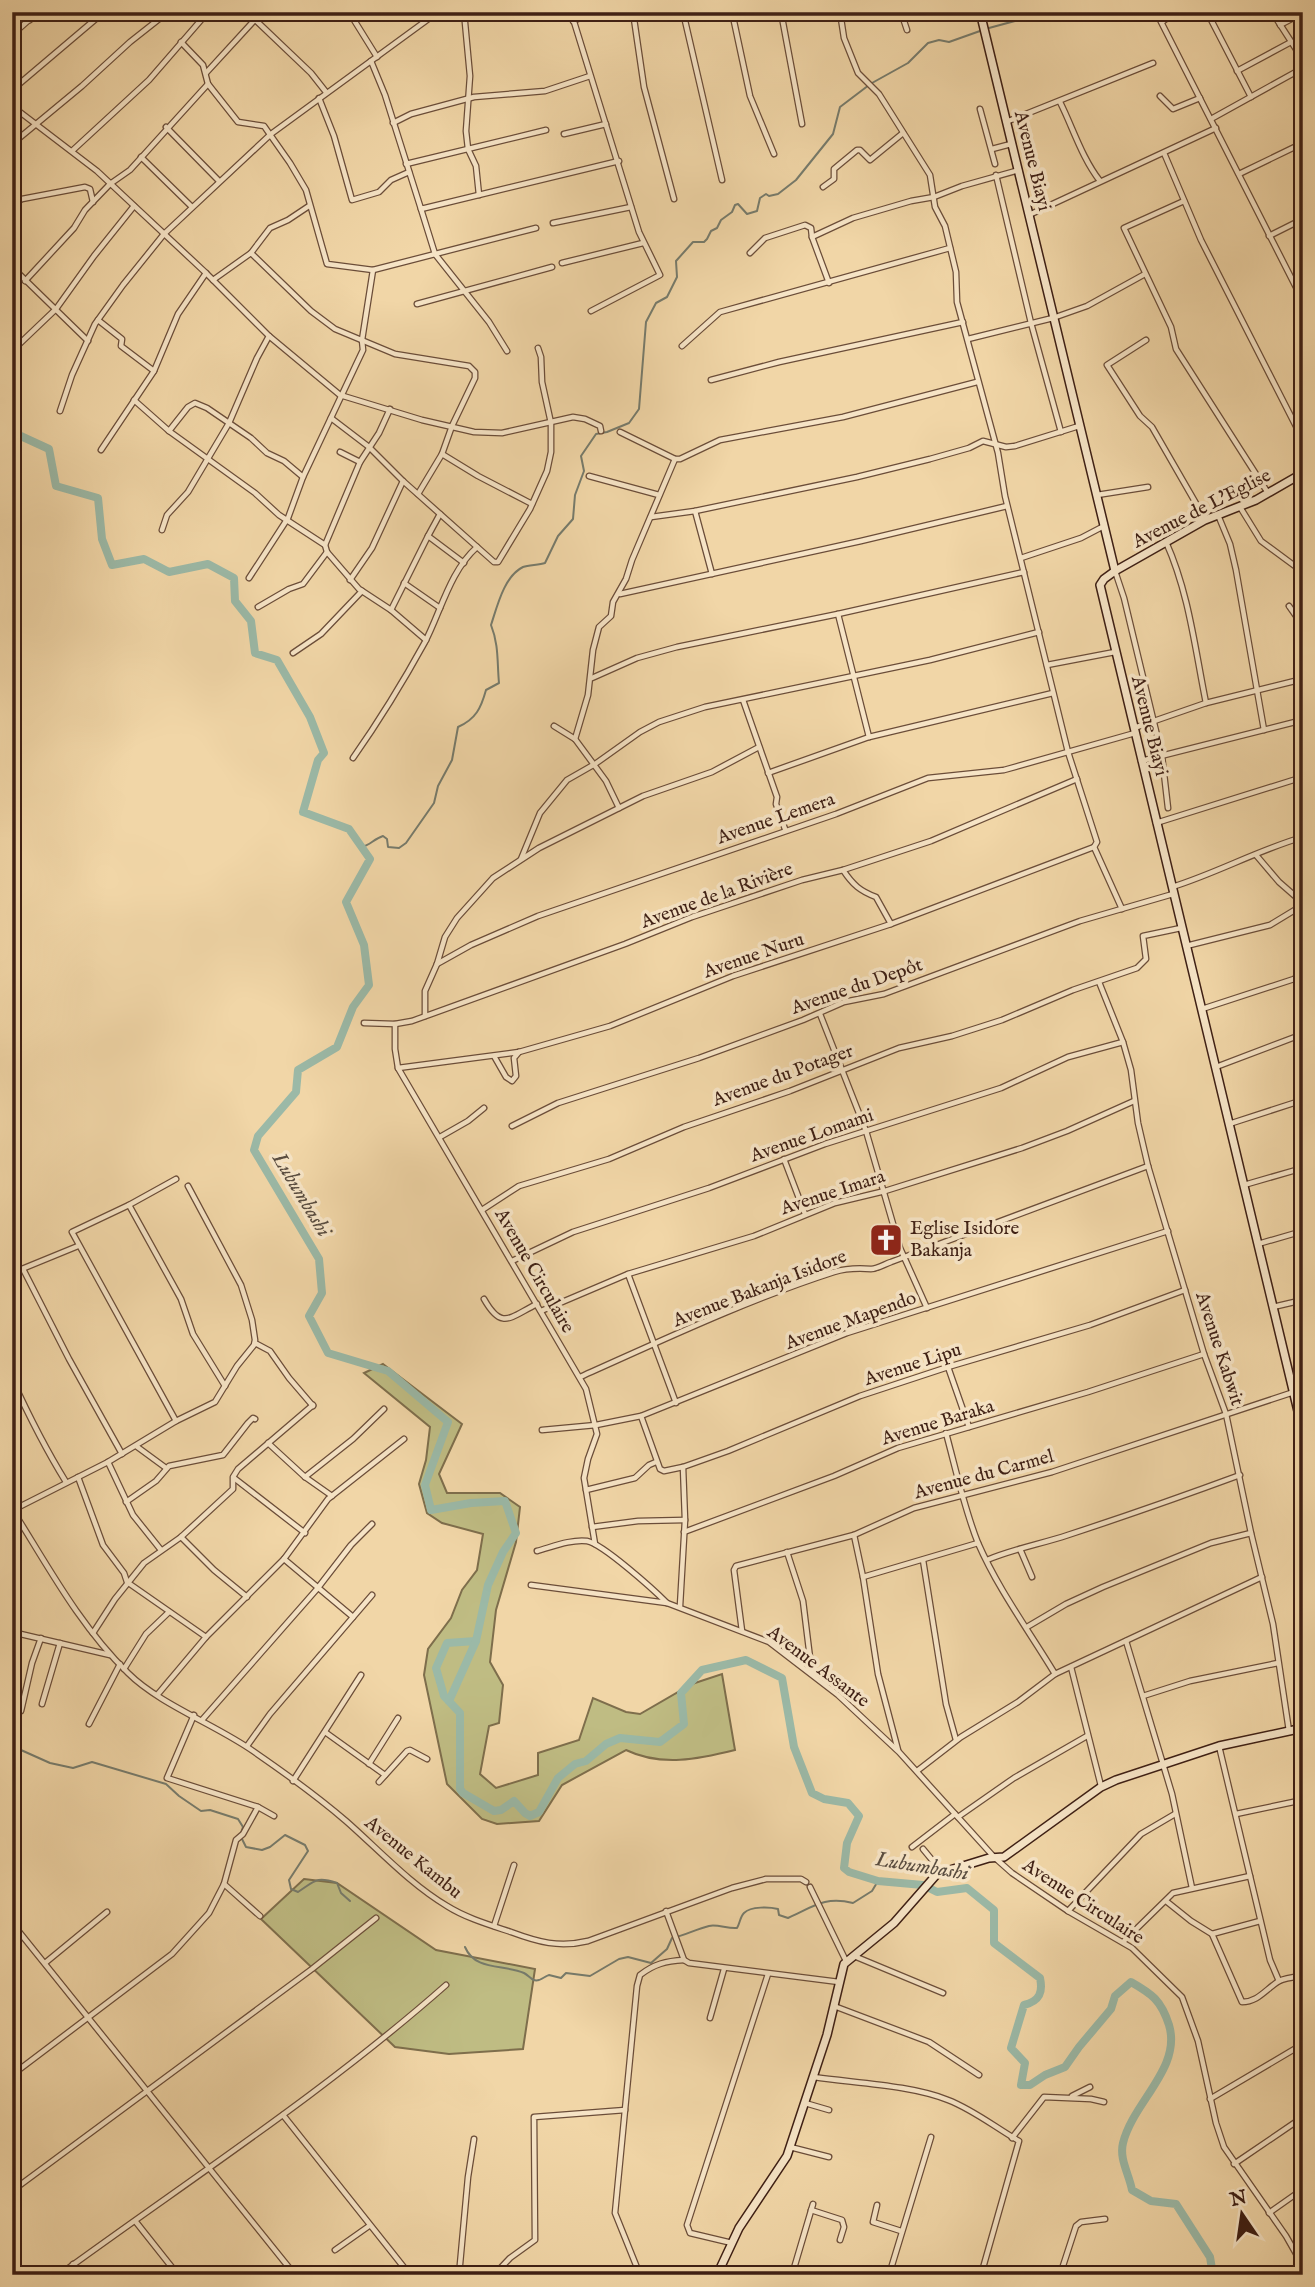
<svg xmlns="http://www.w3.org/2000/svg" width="1315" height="2287" font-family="'IM FELL English',serif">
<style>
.green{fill:#bfbc83;stroke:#7e6e4c;stroke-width:2}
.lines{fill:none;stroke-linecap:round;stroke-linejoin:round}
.stream{stroke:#767b6c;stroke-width:2}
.river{stroke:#9bb9a7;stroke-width:8}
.street-casing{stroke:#6b4d39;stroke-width:7}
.secondary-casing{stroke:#3e1f14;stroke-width:10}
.street{stroke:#f6e4c6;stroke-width:4.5}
.secondary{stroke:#f6e4c6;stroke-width:7}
.labels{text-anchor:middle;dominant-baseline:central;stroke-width:7;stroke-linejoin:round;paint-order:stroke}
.street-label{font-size:19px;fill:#3e1f14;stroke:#f6e4c6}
.poi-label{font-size:19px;fill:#3e1f14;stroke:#f6e4c6;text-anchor:start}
.water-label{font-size:21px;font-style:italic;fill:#5a4d40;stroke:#f6e4c6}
</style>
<rect width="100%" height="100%" fill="#f1d6a7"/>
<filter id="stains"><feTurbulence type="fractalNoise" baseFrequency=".00286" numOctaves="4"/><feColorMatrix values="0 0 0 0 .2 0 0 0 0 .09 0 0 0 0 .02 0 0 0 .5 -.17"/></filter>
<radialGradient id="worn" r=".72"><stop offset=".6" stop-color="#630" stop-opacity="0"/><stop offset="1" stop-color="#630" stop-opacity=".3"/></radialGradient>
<!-- green -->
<g class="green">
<path d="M383,1364L462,1424L439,1474L447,1493H500L520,1507L516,1542L496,1610L490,1662L503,1685L499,1723L489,1726L480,1774L496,1788L538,1775V1753L579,1740L593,1698L626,1712L640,1714L692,1684L722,1674L735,1750C699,1759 661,1767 626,1750L562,1785L539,1821L497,1824L482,1819L447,1784L424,1675L428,1649L451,1618L462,1590L477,1570L483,1534L442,1523L427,1513L419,1484L426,1460L430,1427L364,1373Z"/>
<path d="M304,1879L337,1883L436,1950L535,1969L523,2049L449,2054L395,2047L261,1919Z"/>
</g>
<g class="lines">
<!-- stream -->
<g class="stream">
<path d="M989,28L1048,12"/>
<path d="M872,83L908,63L928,43L939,40L949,42L980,31"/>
<path d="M362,847C370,845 374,839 383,836L387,839L388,847L399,848L406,843L434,803L438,786L452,760L458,727C476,719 481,708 486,690L499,683C497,662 499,645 491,625C497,607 504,576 523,567C529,565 539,565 545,563L558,536L573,519L575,495L584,471L581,456L596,434L607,432L629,423L639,409L646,322L656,303L667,297L677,277L676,261L693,242H704L707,239L711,231L717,228L721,220L732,212L735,205L738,204L747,214L757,211L760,198L766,194L769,196L778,194L796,180L833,134L840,107L869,85"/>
<path d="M12,1746L50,1763L73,1768L92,1762L166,1784L179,1796L201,1811L210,1810L238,1819L243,1827L241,1833"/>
<path d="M242,1839L246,1847L262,1850L270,1847L285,1835L305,1845L308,1851L289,1880L291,1889L298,1892C315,1881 316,1876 337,1883L341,1893L350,1901"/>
<path d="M465,1947C475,1971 503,1964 524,1973C530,1976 532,1982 539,1980C540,1980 548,1975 549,1975L561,1978L566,1973L590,1976L619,1959L628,1957L651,1963L667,1949L672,1938C684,1936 696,1929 709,1926C717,1924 728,1929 737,1928C740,1923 740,1917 744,1913C751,1906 770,1907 778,1909L779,1915L788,1918C813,1907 824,1896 853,1903L872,1891L878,1881"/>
</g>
<!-- river -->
<g class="river">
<path d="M12,432L49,449L56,486L98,498L102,539L112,565L144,559L169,572L208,564L234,578L235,601L251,621L255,653L277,660L310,717L324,753L318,760L303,812L349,829L370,859L346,902L364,945L369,985L353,1007L337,1047L298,1070L296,1092L258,1136L254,1150L319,1259L322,1293L309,1316L328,1353L388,1371L448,1422L425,1485L431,1510L471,1503L505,1501L516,1533L503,1552L488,1585L476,1641L447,1643L436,1668L444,1696L460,1713V1789L463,1793L494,1811L501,1810L514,1801L525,1813L530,1816L539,1812L558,1778L575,1764L586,1761L606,1744L620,1738L660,1742L684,1724L681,1693L702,1670L746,1660L782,1678L794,1747L812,1793L824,1799L848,1803L859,1816L847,1843L844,1868L849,1872L878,1881L923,1885L937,1892L967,1888L994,1910V1943L1040,1978C1043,1992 1040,2001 1024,2005L1011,2048L1025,2063L1021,2085H1030L1045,2075L1065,2067L1079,2047L1111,2009L1115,1996L1131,1982C1152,1994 1161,2000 1169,2025C1182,2068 1133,2102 1123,2143C1119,2159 1129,2174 1132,2190L1151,2201L1176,2204L1210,2257L1213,2275"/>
<path d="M449,1701L476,1641"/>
</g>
<defs>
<g id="street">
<path d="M24,12L30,20"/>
<path d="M247,12L311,73L326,92"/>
<path d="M349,12L377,57"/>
<path d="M464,12L470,76L466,131L468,149L476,166L479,195"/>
<path d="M571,12L639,232L660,275L591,311"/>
<path d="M633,12L644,87L674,199"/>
<path d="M683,12L722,180"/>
<path d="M732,12L750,96L774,154"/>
<path d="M781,12L802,124"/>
<path d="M840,12L844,38L858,73L879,94L930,175L935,207L945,226L956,272L957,302L998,453L1005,496L1068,752L1097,842L1094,847L1122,909"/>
<path d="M901,12L907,30"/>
<path d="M1156,12L1303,301"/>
<path d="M1207,12L1251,97"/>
<path d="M1272,12L1303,60"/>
<path d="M573,21L594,12"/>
<path d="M1162,22L1176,12"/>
<path d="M1280,25L1303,13"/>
<path d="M12,35L38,12"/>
<path d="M181,42L203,65L208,84L238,122L264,126L290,163L306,190L327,264L373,270L536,228"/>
<path d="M371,61L385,95L421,209L619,161"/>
<path d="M1237,71L1291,42"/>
<path d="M206,73L262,12"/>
<path d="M12,90L104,12"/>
<path d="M1160,96L1173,109L1200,98"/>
<path d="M319,98L334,136L352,200L379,192L391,180L409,172"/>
<path d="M1060,102C1073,128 1082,158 1100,181"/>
<path d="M12,106L97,171L206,273L269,336L340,395L422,420L474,432L502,433L573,417L585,419L600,426L601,431"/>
<path d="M980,109L995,164"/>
<path d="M1211,119L1303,68"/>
<path d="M1006,122L1153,63"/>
<path d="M393,123L411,114L474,97L545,91L590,76"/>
<path d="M166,127L219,181"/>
<path d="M564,134L606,124"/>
<path d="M12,144L82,86L130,42L168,12"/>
<path d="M992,149L1011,144"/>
<path d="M72,151L149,80L208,12"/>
<path d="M1164,153L1201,240L1303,440"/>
<path d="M141,157L192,207"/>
<path d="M406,164L546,130"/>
<path d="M1239,174L1303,143"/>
<path d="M996,175L1031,323L1061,432"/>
<path d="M823,187L834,179V169L857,150H860L870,160L903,133"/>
<path d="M1184,201L1124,228L1171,327L1176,349L1268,493"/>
<path d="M12,204L22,199L85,187L90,189L93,202"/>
<path d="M421,209L435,254L489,322L507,351"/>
<path d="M1029,215L1216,128"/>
<path d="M553,223L631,207"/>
<path d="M1269,236L1303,219"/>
<path d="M251,253L270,228L288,220L309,206"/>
<path d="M750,253L765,238L805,225L811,228L812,237"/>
<path d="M562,263L643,243"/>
<path d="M12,267L88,341"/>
<path d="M213,280L251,253L311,311L335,329L395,354L469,366L475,372V378L452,426L442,454L478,476L532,504"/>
<path d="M25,281L74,228L85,210L110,184L130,170L208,84"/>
<path d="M829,283L812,237L853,218L911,201L934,197L962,186L1019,170"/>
<path d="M417,304L552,267"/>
<path d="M98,320L122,339L121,346L154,371"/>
<path d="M968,339L1053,318L1087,306L1145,274"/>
<path d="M1146,340L1107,365L1140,416L1152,427L1205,519"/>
<path d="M682,346L720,312L950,248"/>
<path d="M12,351L56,309L94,256L134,206"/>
<path d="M711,380L779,362L963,322"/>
<path d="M134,400L169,431L255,493L279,515L325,545"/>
<path d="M60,411L72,375L95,324L123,285L164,234L271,134L438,12"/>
<path d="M331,418L369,447L403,481L494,562H498L530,509L547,471L551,452V423L542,382L541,357L538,348"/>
<path d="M169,431L188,407L195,403L207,408L251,438L267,453L284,461L303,477L288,518L249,578"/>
<path d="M620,432L675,459H680L720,440L843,417L977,382"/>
<path d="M101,450L154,371L178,314L206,273"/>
<path d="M340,452L360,462L379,433L390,409"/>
<path d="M360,462L325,545L327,552L359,589L391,610L426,640"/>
<path d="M589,476L659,495"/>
<path d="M303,477L363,350L362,340L373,270"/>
<path d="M1294,479L1303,489"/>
<path d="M418,494L442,454"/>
<path d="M1097,495L1148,487"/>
<path d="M1240,507L1261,541L1303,572"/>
<path d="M695,511L712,574"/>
<path d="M440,514L428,536L464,563"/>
<path d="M1218,515L1230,544L1236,570L1264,730"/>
<path d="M651,517L695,511L857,477L930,459L969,448L983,441L1006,447L1015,446L1079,426"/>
<path d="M162,530L167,515L188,492L229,423L257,358L269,336"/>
<path d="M1166,542C1189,593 1195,649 1206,703"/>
<path d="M1021,558L1081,538L1104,526"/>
<path d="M1115,571L1124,598L1162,756L1168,808"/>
<path d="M350,580L372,548L403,481"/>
<path d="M404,583L440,608"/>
<path d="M620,594L861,541L1007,506"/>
<path d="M1289,606L1303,626"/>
<path d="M258,607L289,589L303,584L327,552"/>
<path d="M391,610L428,536"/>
<path d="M838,614L869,737"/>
<path d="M293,653L321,634L362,591"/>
<path d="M1047,665L1115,652"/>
<path d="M592,678L637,658L677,647L838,614L1024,572"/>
<path d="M743,700L777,797L776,804L785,829"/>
<path d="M12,702L16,698"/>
<path d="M554,726L575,739L606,781L619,808"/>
<path d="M1134,728L1206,703L1303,679"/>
<path d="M575,739L588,695L593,650L599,627L611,616L613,602L626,579L632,560L675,459"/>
<path d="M353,758C379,721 403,682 425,642C441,611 450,571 477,547"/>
<path d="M1141,761L1303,720"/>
<path d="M768,773L869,737L1053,693"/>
<path d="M1156,823L1303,777"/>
<path d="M1256,855L1279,882L1303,903"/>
<path d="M521,859L540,813L567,780L595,764L640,732L659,722L705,707L930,660L1039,632"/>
<path d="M843,870C853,885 860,891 876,897L891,924"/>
<path d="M1172,887C1217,873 1258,850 1303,837"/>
<path d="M1186,946L1270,925L1303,905"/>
<path d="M437,964L471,945L538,916L836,814L928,778L1004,770L1135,733"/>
<path d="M1099,982L1123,1042L1131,1070L1138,1123L1148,1166L1204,1354L1226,1414L1251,1533L1273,1624L1289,1731"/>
<path d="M1202,1009L1294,979L1303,973"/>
<path d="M820,1014L866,1131L900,1248L927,1308"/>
<path d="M425,1016V991L437,964L445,937L457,918L493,878L539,848L643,796L712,772L759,747"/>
<path d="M364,1023L395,1024L412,1021L625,944L692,917L802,880L843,870L931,841L1077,779"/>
<path d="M395,1024V1049L398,1068L586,1389L597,1434L588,1459L584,1478L595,1544"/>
<path d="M494,1056L506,1077L512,1081L516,1076L514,1058L519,1052"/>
<path d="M1216,1067L1303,1034"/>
<path d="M398,1068L519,1052L610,1026L733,976L891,924L1094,847"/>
<path d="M1229,1124L1303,1100"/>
<path d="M512,1126L558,1103L699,1058L803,1020L844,1002L884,994L1080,921L1173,894"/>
<path d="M440,1137L468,1121L484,1108"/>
<path d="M784,1159L805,1214"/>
<path d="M1244,1185L1303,1168"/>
<path d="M129,1205L181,1299L193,1334L225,1386"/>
<path d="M482,1210L519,1186L609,1159L684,1127L790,1091L899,1048L952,1036L1002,1020L1073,990L1137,968L1146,959L1143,936L1181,928"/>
<path d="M1258,1244L1303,1231"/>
<path d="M512,1261L573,1232L709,1188L825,1144L1001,1088L1068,1057L1123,1042"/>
<path d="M23,1269L69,1359L122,1454"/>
<path d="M12,1273L78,1246"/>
<path d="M628,1274L676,1403"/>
<path d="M484,1299C502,1331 510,1317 537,1304"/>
<path d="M1273,1307L1303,1300"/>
<path d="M541,1311L628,1274L754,1236L835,1203L885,1191L1022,1148L1067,1131L1134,1101"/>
<path d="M255,1343L270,1351L289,1378L313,1406"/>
<path d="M948,1367L969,1427"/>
<path d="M580,1377C663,1340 747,1300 834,1272C847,1268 858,1268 871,1269C877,1269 885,1264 891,1262L1148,1166"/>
<path d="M12,1379C28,1414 45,1448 66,1482"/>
<path d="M641,1416L660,1469L664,1471L683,1467L728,1451L860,1396L948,1367L1090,1325L1185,1290"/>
<path d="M176,1421L72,1232L129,1205L176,1179"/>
<path d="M542,1430L596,1425L641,1416L847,1333L1168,1231"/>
<path d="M946,1433C956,1470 964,1508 978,1543C998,1589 1029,1631 1055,1674"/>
<path d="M268,1443L305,1477L332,1496"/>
<path d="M136,1446L166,1468"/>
<path d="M108,1462L133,1515L161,1550"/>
<path d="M78,1477L103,1545L124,1573L127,1582L206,1637"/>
<path d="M305,1477L353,1439L384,1409"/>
<path d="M234,1478L305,1533"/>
<path d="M586,1490L635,1478L649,1465L656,1462"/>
<path d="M126,1502L156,1481L169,1466L223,1455L248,1423L253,1418L255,1419"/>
<path d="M12,1509C48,1566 79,1625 128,1673C159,1704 216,1725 253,1751C285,1773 317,1796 346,1821C379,1850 410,1884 447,1906C466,1918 490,1925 511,1932C538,1942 559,1948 588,1941L732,1888L766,1879H801L806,1882"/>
<path d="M13,1510L108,1462L176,1421L215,1402L237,1366L254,1345L255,1340L252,1320L241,1285L188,1186"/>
<path d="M592,1527L638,1521L685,1520"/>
<path d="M684,1532L834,1476L898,1448L1088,1392L1204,1354"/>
<path d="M854,1535L863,1577L878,1674L898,1750"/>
<path d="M181,1537L214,1570L247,1597"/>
<path d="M1020,1549L1032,1577"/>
<path d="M537,1551C552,1547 571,1539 587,1541C603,1544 654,1590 667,1603"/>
<path d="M787,1552L803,1601L812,1674"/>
<path d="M284,1559L353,1617"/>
<path d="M923,1560L946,1704L956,1740"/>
<path d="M987,1560C1013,1549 1041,1544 1068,1535C1126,1516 1183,1496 1240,1475"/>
<path d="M863,1577L978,1543"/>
<path d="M531,1585L667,1603L769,1642L838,1695L899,1752L994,1857L1012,1873L1068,1911L1132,1948L1182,1997L1198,2041L1216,2123L1224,2147L1286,2236L1303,2266"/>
<path d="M680,1606L685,1520L683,1467"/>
<path d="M1027,1627L1066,1604L1103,1587L1211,1543L1251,1533"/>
<path d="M742,1631L734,1570L736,1566L854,1535L914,1508L1052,1472L1303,1389"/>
<path d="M12,1632L110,1655"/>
<path d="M93,1633L115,1599L144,1563L181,1537L233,1489V1477L238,1469L313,1405"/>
<path d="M1126,1641L1172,1794L1192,1888"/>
<path d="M1071,1667L1101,1786"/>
<path d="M124,1669L146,1634L169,1612"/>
<path d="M158,1694L206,1637L284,1559L328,1499L404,1439"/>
<path d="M1143,1696L1190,1681L1278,1663"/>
<path d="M42,1704L60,1643"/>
<path d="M21,1711L32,1663L41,1638"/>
<path d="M194,1715L167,1778L258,1807L274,1816"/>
<path d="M202,1720L317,1589L351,1545L372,1524"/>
<path d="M89,1724L120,1664"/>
<path d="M325,1732L385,1775"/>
<path d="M247,1746L270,1714L372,1595"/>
<path d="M1219,1746L1270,1960L1279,1981"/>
<path d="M369,1764L398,1718"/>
<path d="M917,1771L961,1737L1018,1702L1055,1674L1262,1577"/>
<path d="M293,1781L361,1675"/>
<path d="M379,1782L407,1751L410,1750L427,1759"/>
<path d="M1297,1801L1303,1829"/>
<path d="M1236,1814L1303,1800"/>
<path d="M958,1817L1014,1778L1087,1736"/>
<path d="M912,1847L955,1814"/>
<path d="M923,1849L942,1872"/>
<path d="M224,1884L260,1916"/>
<path d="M810,1887L846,1961"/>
<path d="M1166,1901L1191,1921L1212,1934L1242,2002C1258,2002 1266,1989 1279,1981C1285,1978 1295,1977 1303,1976"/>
<path d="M666,1911L684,1960L689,1963L839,1982"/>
<path d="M1068,1911L1141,1834L1175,1814"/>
<path d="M12,1923L295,2275"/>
<path d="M494,1926L514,1865"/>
<path d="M1212,1934L1260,1921"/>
<path d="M1123,1942L1173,1893L1250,1876"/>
<path d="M854,1956L943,1993"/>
<path d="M45,1963L107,1912"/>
<path d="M834,2006L929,2042L979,2075"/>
<path d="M710,2018L724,1969"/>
<path d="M12,2075L172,1954L209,1913L224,1884L236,1840L243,1834L258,1807"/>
<path d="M814,2077C854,2083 911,2085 948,2100C974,2110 996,2128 1019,2141L981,2275"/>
<path d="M1072,2096L1090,2087"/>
<path d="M1210,2099L1303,2044"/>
<path d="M805,2103L829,2110"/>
<path d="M283,2115L410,2275"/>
<path d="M1012,2138L1044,2097L1091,2099L1104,2102"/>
<path d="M790,2147L829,2157"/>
<path d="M1234,2164L1303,2117"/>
<path d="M12,2191L312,1969L376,1918"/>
<path d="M877,2205L873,2222L901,2231"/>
<path d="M811,2210L842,2220L844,2227L840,2240"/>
<path d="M1269,2213L1303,2189"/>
<path d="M136,2222L178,2275"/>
<path d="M732,2243L690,2233L687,2225L768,1974"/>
<path d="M335,2250L369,2226"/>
<path d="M73,2264L79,2275"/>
<path d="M59,2275C189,2180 325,2092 446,1985"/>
<path d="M459,2275L468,2177L474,2139"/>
<path d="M494,2275L510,2258L535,2240L534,2117L625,2110"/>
<path d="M640,2275L615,2213L637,1986L640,1975C654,1964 666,1961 684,1960"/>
<path d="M792,2275L813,2204"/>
<path d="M889,2275L931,2137"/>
<path d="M1060,2275L1076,2226L1081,2222L1105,2219"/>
</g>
<g id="secondary">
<path d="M980,12L1115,571"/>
<path d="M1303,473L1256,500L1205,520L1115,571L1104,579L1100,585L1303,1432"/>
<path d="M717,2275L739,2228L787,2156L827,2035L844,1964L894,1923L937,1874L989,1858L1004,1857L1101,1787L1116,1780L1219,1746L1303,1728"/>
</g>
</defs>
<!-- street casing -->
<use href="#street" class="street-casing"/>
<!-- secondary casing -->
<use href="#secondary" class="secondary-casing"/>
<!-- street -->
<use href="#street" class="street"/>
<!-- secondary -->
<use href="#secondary" class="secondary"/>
</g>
<!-- icons -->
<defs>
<symbol id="church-square" viewBox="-11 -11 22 22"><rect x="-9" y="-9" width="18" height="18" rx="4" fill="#8f2418" stroke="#f6e4c6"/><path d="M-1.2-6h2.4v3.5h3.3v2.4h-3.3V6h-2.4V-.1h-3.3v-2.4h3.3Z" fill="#fff"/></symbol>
</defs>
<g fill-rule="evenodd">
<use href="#church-square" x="867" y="1221" width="38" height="38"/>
</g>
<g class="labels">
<!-- street labels -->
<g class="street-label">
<text transform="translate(1032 161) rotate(76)">Avenue Biayi</text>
<text transform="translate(1202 509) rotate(-27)">Avenue de L'Eglise</text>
<text transform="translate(1149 726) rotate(76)">Avenue Biayi</text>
<text transform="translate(776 819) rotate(-19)">Avenue Lemera</text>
<text transform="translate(717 896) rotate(-20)">Avenue de la Rivière</text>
<text transform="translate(754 956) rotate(-19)">Avenue Nuru</text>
<text transform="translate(857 987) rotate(-19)">Avenue du Depôt</text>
<text transform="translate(783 1076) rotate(-20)">Avenue du Potager</text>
<text transform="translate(812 1136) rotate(-19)">Avenue Lomami</text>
<text transform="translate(833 1193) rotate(-18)">Avenue Imara</text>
<text transform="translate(534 1271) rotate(60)">Avenue Circulaire</text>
<text transform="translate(760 1289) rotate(-21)">Avenue Bakanja Isidore</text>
<text transform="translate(851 1321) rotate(-20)">Avenue Mapendo</text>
<text transform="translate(1219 1349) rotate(72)">Avenue Kabwit</text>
<text transform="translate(913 1365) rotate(-18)">Avenue Lipu</text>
<text transform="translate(938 1423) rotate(-17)">Avenue Baraka</text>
<text transform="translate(984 1475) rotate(-15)">Avenue du Carmel</text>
<text transform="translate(818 1667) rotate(37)">Avenue Assante</text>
<text transform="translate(413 1858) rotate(39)">Avenue Kambu</text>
<text transform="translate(1083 1902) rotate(33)">Avenue Circulaire</text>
</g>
<!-- poi labels -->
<g class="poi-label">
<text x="910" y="1229">Eglise Isidore<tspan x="910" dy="22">Bakanja</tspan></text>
</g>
<!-- water labels -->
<g class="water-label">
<text transform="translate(301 1195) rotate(59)">Lubumbashi</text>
<text transform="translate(922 1867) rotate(9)">Lubumbashi</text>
</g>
</g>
<!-- margin -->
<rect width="1315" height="2287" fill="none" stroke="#f1d6a7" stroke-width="42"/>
<rect x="14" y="14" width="1287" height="2259" fill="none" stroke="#3e1f14" stroke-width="3.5"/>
<rect x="21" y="21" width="1273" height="2245" fill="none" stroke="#3e1f14" stroke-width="2"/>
<!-- north arrow -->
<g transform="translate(1242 2214) rotate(347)" stroke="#f6e4c6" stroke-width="5" paint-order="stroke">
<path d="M0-5L12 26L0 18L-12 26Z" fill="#3e1f14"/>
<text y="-10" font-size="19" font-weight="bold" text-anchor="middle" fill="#3e1f14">N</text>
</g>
<rect width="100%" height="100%" filter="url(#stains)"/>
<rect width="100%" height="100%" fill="url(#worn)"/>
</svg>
